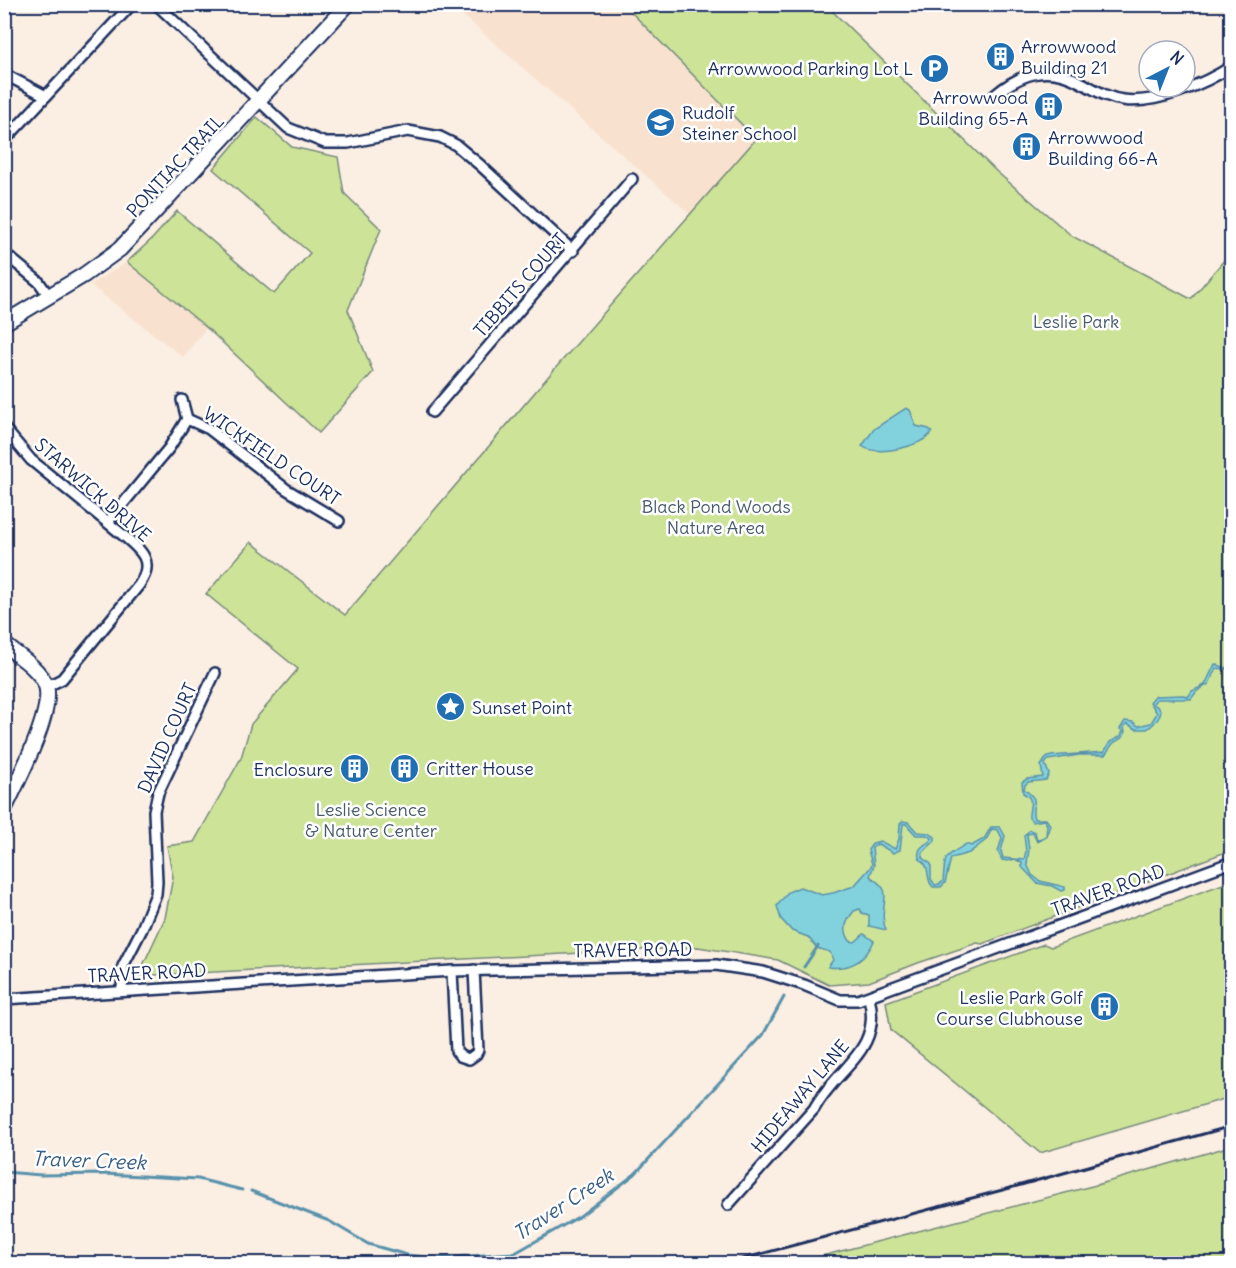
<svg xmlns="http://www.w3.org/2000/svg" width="1236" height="1268" font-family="Delius,sans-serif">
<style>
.built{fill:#f8e2cf}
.green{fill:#cde398;stroke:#74897b;stroke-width:1.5}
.water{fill:#82d2de;stroke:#5991ab;stroke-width:1.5}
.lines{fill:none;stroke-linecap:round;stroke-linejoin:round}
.stream{stroke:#5991ab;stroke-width:3}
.street-casing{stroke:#1b2f5e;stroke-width:14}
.secondary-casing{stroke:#1b2f5e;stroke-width:18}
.street{stroke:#fff;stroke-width:9}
.secondary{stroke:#fff;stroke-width:14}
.rail{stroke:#1b2f5e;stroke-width:3}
.labels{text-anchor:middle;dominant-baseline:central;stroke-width:5;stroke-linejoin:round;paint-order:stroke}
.poi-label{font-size:18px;fill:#1b2f5e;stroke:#fff;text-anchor:start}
.street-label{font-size:18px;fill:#1b2f5e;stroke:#fff}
.park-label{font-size:18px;fill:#485c6c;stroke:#fff}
.water-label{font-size:20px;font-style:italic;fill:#3a6084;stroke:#fff}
</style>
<rect width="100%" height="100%" fill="#fbeee3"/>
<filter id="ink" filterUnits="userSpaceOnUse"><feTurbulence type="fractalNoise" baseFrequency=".0167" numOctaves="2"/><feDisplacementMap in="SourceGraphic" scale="12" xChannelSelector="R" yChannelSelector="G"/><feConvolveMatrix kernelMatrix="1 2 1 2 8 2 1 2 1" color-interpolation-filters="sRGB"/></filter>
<g filter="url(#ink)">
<!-- built -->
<g class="built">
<path d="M451,5H640L633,13L756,139L690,214Z"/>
<path d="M127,262L207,327L183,357L90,285Z"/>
</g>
<!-- green -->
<g class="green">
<path d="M640,5H826L997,172L1072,236L1191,299L1231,252V850L982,944L977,943L918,963L869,982L829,985L778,960L698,947L138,976L165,918L173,877L167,846L194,842L241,758L251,724L298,669L206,594L251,542L345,615L553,371L756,139L632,13Z"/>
<path d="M257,117L292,147L338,157L344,193L381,229L348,310L373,372L319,433L207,328L127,262L153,238L177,211L274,294L310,253L213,169Z"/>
<path d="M1231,881V1097L1040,1153L891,1030L886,1002L1044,944L1051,947Z"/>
<path d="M1231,1146V1263L1116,1264L1109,1260L1086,1264H822L818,1257L1100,1184Z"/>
</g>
<!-- water -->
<g class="water">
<path d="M906,408L910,410L916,426L929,429L932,432C923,447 875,457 862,446L874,429Z"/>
<path d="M1215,664L1226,668L1231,666V670L1216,668L1209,684L1197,691L1191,699H1157L1153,703C1155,706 1159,707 1160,710C1163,716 1152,726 1147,729H1136L1127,724L1124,727C1127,737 1122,738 1115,742C1111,745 1108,751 1105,755H1079L1048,760L1045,764L1049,774L1046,780L1028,782L1025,785L1024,789C1043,803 1029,802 1034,819H1046L1050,825L1047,836L1037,842L1033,833L1027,834L1029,849L1027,864L1032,875L1040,881L1065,887V890L1061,891L1052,886L1037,883L1022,867V863L1015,859L1008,861L1002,860L998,852L1002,838L998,830L992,829L986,840L969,853L951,858L945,883L941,887H933C926,881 930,872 925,864C922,860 917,859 919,852C920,845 929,844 932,838L926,835H916L906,824H903L900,850L893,853L878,844L872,848L874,865L870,876C874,880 882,884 884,890C888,897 879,915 886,930L869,926V915L862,913L860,909L854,911C846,921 842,929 850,941L855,942L864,934L874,941C865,961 849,970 828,967L833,960L830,952L817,948L808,937L792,931L781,919L777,906L788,892L800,887L822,895L833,893L854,886L870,868L872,864L868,850L873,843L880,841L895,849L899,839L900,824L903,821L908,822L917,832L929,833L935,837V841L922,853L924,859L931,864V879L935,885L940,884L943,881C946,853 942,860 966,844L971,846L984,839L991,827H1000L1005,836L1001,851L1003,858L1024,860L1026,851L1024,835L1030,830L1035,832L1037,840L1046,836L1047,825L1044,820L1033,822L1029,818C1028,807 1036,799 1023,793L1022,782L1027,779L1043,777L1041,766L1046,758L1051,756L1104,752L1110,742L1121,736L1123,731L1120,729L1125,721L1133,722L1138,726L1151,723L1157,713L1150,702L1155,696L1183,695L1188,697L1192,691L1205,685Z"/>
</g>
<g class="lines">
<!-- stream -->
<g class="stream">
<path d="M804,967L818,946"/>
<path d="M4,1172L41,1175L104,1174L198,1179L242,1190"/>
<path d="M251,1191L329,1221L368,1244L407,1255L437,1258L515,1253L580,1216L635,1174L763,1035L784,997"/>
</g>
<defs>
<g id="street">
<path d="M156,4L288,128L325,143H348L408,131L440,137L456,145L480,165L573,251"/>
<path d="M4,74L46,96"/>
<path d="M995,95C1021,73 1048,64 1080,82C1094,89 1107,98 1123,100C1154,105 1205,84 1232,66"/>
<path d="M4,141L132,4"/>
<path d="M4,253L39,282L49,296"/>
<path d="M182,400L187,419"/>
<path d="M432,412L632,179"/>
<path d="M4,428L31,460L124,536C142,551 155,562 139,585L62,679L46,687"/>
<path d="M108,522L169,448L187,419L209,429L286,489L339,521"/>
<path d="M452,971L456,1051L460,1056L469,1059L476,1054L478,1050L474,970"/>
<path d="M122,990L123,966L142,929L156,894L157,882L154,811L158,793L215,673"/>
<path d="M4,999L452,971L716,965L763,972L804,985L840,1000H858L1232,862"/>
<path d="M728,1205L814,1109C836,1068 883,1051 869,998"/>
</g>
<g id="secondary">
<path d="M4,323L84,275L120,249L348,4"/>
<path d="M4,644C18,656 37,667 45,683C57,707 16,784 4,810"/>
</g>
</defs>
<!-- street casing -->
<use href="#street" class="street-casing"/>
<!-- secondary casing -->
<use href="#secondary" class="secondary-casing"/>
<!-- street -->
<use href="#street" class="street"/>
<!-- secondary -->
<use href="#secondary" class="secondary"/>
<!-- rail -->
<path class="rail" d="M723,1264L1010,1188L1232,1126"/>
</g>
</g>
<!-- icons -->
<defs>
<symbol id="building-disc" viewBox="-11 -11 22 22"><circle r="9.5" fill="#1f6fb2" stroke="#fff"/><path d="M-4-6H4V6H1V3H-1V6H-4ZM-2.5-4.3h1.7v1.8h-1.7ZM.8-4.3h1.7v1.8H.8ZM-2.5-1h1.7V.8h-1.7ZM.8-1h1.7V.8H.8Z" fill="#fff"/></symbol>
<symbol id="parking-disc" viewBox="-11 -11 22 22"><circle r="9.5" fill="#1f6fb2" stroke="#fff"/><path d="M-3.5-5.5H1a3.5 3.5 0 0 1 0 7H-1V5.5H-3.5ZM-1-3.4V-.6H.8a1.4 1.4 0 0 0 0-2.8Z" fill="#fff"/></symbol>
<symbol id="school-disc" viewBox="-11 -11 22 22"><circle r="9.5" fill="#1f6fb2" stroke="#fff"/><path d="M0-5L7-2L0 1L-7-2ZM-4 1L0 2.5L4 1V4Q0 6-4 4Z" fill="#fff"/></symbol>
<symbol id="sight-disc" viewBox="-11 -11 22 22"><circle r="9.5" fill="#1f6fb2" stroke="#fff"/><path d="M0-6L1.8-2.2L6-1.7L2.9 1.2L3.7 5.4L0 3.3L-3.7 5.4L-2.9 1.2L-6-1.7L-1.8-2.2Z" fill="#fff"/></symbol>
</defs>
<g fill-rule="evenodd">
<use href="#building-disc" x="984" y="40" width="33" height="33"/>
<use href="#parking-disc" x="918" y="52" width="33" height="33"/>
<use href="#building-disc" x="1032" y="90" width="33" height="33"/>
<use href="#school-disc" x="644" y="106" width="33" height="33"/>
<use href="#building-disc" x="1010" y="130" width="33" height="33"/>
<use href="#sight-disc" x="434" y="690" width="33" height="33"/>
<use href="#building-disc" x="388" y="752" width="33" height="33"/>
<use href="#building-disc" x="338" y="752" width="33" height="33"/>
<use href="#building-disc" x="1088" y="990" width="33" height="33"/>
</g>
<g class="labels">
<!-- poi labels -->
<g class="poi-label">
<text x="1021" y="46">Arrowwood<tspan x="1021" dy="21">Building 21</tspan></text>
<text x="913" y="68" text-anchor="end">Arrowwood Parking Lot L</text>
<text x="1028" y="97" text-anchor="end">Arrowwood<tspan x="1028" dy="21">Building 65-A</tspan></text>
<text x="682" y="112">Rudolf<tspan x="682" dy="21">Steiner School</tspan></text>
<text x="1048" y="137">Arrowwood<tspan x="1048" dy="21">Building 66-A</tspan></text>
<text x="472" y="707">Sunset Point</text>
<text x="426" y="768">Critter House</text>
<text x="333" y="769" text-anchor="end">Enclosure</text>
<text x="1083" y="997" text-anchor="end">Leslie Park Golf<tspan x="1083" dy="21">Course Clubhouse</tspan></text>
</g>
<!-- street labels -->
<g class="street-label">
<text transform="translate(175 166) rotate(-47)">PONTIAC TRAIL</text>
<text transform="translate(520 285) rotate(-49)">TIBBITS COURT</text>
<text transform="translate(272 456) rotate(34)">WICKFIELD COURT</text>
<text transform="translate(93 490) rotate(41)">STARWICK DRIVE</text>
<text transform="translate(167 738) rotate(-66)">DAVID COURT</text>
<text transform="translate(1108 890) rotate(-20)">TRAVER ROAD</text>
<text transform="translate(633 950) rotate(-1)">TRAVER ROAD</text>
<text transform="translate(147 973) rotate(-3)">TRAVER ROAD</text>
<text transform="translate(800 1096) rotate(-50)">HIDEAWAY LANE</text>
</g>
<!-- park labels -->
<g class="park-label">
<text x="1076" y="321">Leslie Park</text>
<text x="716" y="506">Black Pond Woods<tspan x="716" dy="21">Nature Area</tspan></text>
<text x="371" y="809">Leslie Science<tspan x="371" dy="21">&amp; Nature Center</tspan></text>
</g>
<!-- water labels -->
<g class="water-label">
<text transform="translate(89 1160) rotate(2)">Traver Creek</text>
<text transform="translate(563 1204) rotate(-33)">Traver Creek</text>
</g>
</g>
<!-- margin -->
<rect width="1236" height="1268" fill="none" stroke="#fff" stroke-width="24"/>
<rect x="12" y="12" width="1212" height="1244" fill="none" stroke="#1b2f5e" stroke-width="2" filter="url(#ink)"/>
<!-- north arrow -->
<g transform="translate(1167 69) rotate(42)"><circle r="28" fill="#ffffff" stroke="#a4acbf" stroke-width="1.5"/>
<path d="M0-4.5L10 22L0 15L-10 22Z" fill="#1f6fb2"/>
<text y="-9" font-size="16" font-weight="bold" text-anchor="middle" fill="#1b2f5e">N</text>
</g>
</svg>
